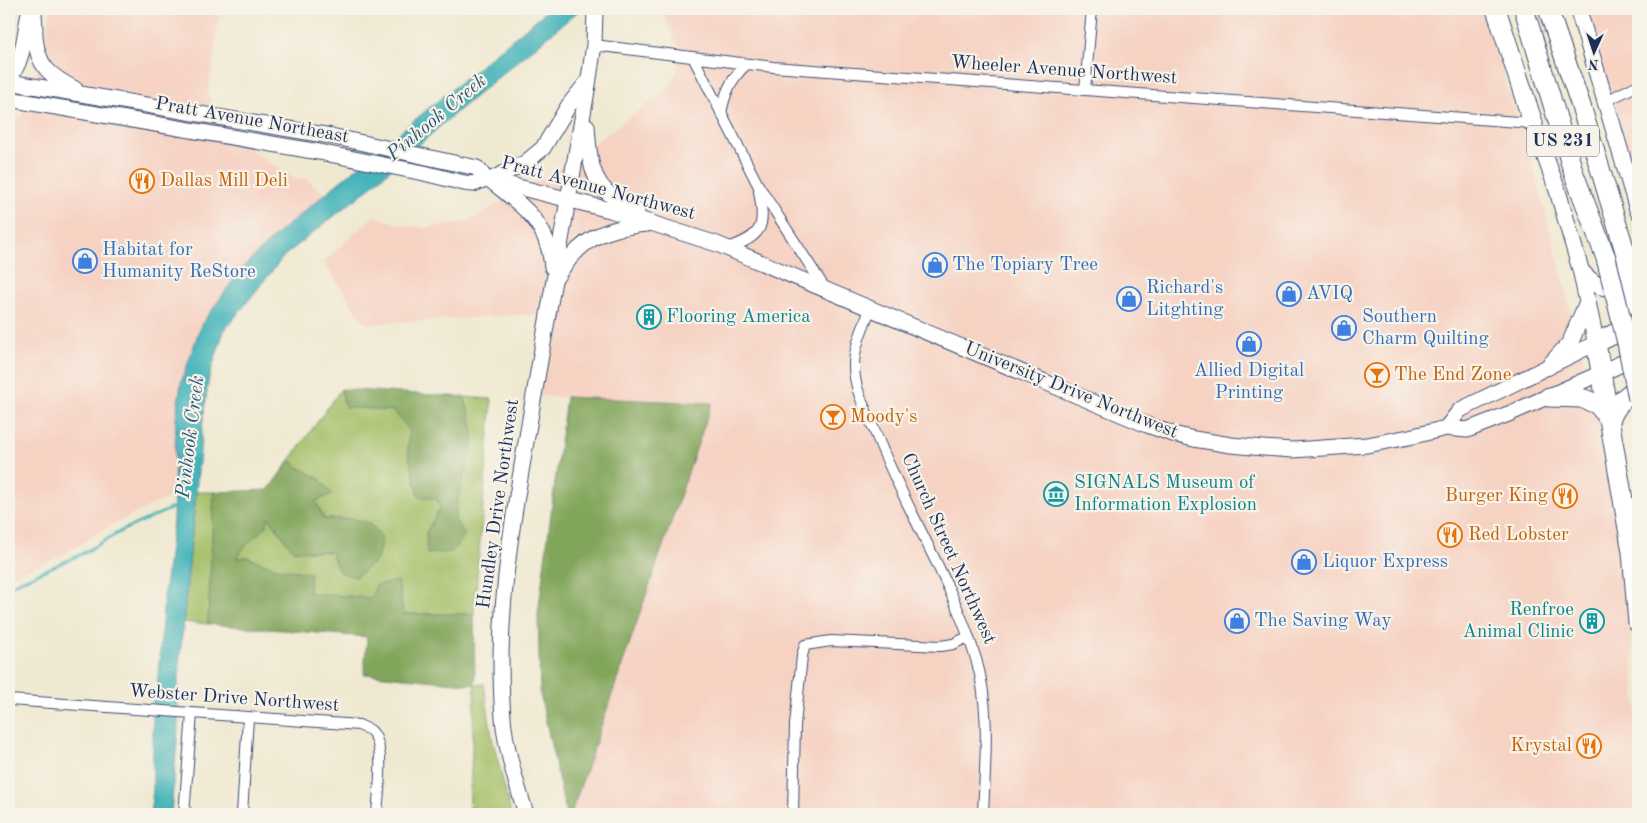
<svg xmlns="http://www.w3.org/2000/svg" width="1647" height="823" font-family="'Old Standard TT',serif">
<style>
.built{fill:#f6d2c3}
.green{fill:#a2be65;stroke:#5e7662}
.forest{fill:#81a55a;stroke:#4e6a5c}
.water{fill:#44b4ba;stroke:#30728c}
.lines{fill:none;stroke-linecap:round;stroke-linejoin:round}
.stream{stroke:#44b4ba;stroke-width:3}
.street-casing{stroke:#3b4b6f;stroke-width:12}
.secondary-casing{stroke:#3b4b6f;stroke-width:17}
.primary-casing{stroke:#3b4b6f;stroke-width:18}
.highway-casing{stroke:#3b4b6f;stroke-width:21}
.street{stroke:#fff;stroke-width:10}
.secondary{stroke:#fff;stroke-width:15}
.primary{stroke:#fff;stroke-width:16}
.highway{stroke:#fff;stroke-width:19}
.highway-bridge-casing{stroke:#3b4b6f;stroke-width:21;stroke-linecap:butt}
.highway-bridge{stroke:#fff;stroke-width:19}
.labels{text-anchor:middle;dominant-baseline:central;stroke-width:4.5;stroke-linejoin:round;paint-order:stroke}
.shield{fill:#f7f3e8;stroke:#5d6a87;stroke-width:1}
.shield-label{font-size:18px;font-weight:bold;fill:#1b2f5e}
.street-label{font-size:19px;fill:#1b2f5e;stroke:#f7f3e8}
.food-label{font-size:19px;fill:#c56008;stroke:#f7f3e8;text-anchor:start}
.shop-label{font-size:19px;fill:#366cbe;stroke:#f7f3e8;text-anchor:start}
.culture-label{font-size:19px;fill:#0d838f;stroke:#f7f3e8;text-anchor:start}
.water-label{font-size:20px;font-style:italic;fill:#27577a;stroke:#f7f3e8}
</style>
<rect width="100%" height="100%" fill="#f7f3e8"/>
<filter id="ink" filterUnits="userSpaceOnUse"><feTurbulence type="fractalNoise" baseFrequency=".02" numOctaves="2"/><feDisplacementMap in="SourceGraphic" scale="10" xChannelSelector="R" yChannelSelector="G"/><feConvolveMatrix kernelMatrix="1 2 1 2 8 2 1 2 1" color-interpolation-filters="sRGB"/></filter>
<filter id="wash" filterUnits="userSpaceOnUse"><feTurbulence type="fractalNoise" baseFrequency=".0096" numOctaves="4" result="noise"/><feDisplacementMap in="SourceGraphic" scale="20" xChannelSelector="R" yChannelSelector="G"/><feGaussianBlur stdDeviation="1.12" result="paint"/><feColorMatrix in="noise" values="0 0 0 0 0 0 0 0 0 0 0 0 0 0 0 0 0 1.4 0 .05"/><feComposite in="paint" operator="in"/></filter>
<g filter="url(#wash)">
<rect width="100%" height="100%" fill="#f0e9d2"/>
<!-- built -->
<g class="built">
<path d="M51,9H220L208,96L232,138L297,180L306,178L325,194L279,232L242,268L201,325L181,383L176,417L174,496L150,506L104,529L64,555L9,576V116L21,118L45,43Z"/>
<path d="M666,9H1482L1531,157L1604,437L1626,574L1638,726V814H571L712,403L534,396L540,315H518L366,324L323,262L374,216L405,226L424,228L447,225L471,220L563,166L662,94L670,88L678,68L681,52L661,11Z"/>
<path d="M1584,9H1638V179Z"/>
</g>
<!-- green -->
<g class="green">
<path d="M341,389L345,407L394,411L409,430L408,452L419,497L436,498L440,508L426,533L455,520L457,502L473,443L472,422L464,397L492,399L474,614H403L398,581L371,598L309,593V573L276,568L247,557L236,559L247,544L266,527L268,517L293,550L331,552L382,538L369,523L351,519H324L316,501L331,494L320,479L298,467L290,460Z"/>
<path d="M196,492H214L208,624L183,622Z"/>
<path d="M484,684L492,737L511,814H469L475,685Z"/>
</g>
<!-- forest -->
<g class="forest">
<path d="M341,389L464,397L472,422L473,443L457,502L455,520L465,535L451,552L427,554L426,533L440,508L436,498L419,497L408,452L409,430L394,411L345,407Z"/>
<path d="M566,397L712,403L571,814H566L540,694L538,614Z"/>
<path d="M290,460L298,467L320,479L332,494L316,501L324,519H351L369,523L382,538L377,560L356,577L339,572L331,552L293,550L269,517L266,527L247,544L236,558L247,557L276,568L310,573L309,593L371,598L376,585L398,581L403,614H474L475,685L364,674L367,637L208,624L214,492L268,490Z"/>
</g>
<!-- water -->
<path class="water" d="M549,9H581L460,109L367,190L284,256L224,331L209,377L203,420L178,677V730L171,814H150L153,790V700L158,679L164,597L173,521L176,417L181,383L201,325L242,268L279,232Z"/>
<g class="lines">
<!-- stream -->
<path class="stream" d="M9,586L82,554L123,530L177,506"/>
</g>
</g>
<g filter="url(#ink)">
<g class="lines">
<defs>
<g id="street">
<path d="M594,45L773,67L1533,123"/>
<path d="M693,57L758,185L824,287"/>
<path d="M1085,90L1092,9"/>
<path d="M1606,101L1638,85"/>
<path d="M721,113C725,93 731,78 747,64"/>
<path d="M728,248C764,235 765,227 759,191"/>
<path d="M871,307C864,326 854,346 854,366C854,390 867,412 876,434C906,510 952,581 976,659C991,709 985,763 983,814"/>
<path d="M9,700L359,725C362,727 367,728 370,730C387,743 378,794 377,814"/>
<path d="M184,814L192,714"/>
<path d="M242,814L248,718"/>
<path d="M793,814L795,725L802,656L805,645L831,641L941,646L953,644L968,637"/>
</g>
<g id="secondary">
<path d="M33,9C35,18 35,27 35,36C37,66 50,76 75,89"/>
<path d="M9,77C23,65 25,31 29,13"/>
<path d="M9,82L331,136L477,168L486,179L610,210L717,244L1147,425L1173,434L1194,439L1231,445L1263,448L1293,450L1367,445L1409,437L1446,428L1467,430L1511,413L1601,373"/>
<path d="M9,99L319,152L424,173L464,183L473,184L486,179"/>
<path d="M587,126C589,152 589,181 613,197C620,203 629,206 637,211"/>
<path d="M552,267C548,221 523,207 490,180L525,163L543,148L569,105L588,81"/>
<path d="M557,276C581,238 604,228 647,224"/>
<path d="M1446,428L1460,410L1596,343"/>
<path d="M526,814C517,785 508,757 504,727C501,703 501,679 501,655C502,570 519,485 533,401C551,296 569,191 588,85L594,45L595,9"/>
</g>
<g id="primary">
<path d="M1578,9L1638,211"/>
<path d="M1533,123L1557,189L1581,271L1596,343"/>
<path d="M1581,271C1595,286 1603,291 1624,286"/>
<path d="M1548,367L1570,343L1587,303"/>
<path d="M1601,373L1638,356"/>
</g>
<g id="highway">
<path d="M1496,9L1533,123"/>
<path d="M1524,9L1574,174L1606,258"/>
<path d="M1548,9L1581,106L1625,251"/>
<path d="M1638,322L1596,343L1632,552L1638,623"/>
<path d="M1549,397L1581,398L1597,404L1610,420"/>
<path d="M1610,420C1616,406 1624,395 1638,389"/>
</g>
</defs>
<!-- street casing -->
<use href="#street" class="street-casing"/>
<!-- secondary casing -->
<use href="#secondary" class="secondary-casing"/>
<!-- primary casing -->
<use href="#primary" class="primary-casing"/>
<!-- highway casing -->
<use href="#highway" class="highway-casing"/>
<!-- street -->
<use href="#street" class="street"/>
<!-- secondary -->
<use href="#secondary" class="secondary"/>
<!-- primary -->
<use href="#primary" class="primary"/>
<!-- highway -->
<use href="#highway" class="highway"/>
<defs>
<g id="highway-bridge">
<path d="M1625,251L1638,304"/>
<path d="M1606,258L1627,343L1638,399"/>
</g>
</defs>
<!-- highway-bridge casing -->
<use href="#highway-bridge" class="highway-bridge-casing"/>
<!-- highway-bridge -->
<use href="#highway-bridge" class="highway-bridge"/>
</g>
</g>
<!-- icons -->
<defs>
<symbol id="restaurant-ring" viewBox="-11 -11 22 22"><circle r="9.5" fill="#f7f3e8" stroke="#e8710a" stroke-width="1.5"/><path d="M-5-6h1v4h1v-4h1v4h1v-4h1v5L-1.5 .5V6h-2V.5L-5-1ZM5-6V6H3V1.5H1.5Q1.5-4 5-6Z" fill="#e8710a"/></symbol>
<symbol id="shop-ring" viewBox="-11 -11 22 22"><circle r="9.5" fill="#f7f3e8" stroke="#3f7fe0" stroke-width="1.5"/><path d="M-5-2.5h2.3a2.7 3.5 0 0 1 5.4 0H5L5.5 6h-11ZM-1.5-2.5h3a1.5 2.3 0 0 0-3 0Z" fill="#3f7fe0"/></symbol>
<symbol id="building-ring" viewBox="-11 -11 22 22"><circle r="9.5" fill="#f7f3e8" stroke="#0f9aa8" stroke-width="1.5"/><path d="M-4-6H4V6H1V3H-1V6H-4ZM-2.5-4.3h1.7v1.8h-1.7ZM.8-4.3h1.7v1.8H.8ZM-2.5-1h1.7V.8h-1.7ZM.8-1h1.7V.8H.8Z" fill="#0f9aa8"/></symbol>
<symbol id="bar-ring" viewBox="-11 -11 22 22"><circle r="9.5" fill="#f7f3e8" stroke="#e8710a" stroke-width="1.5"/><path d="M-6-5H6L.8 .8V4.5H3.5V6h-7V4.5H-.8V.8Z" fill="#e8710a"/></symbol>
<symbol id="museum-ring" viewBox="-11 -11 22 22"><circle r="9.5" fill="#f7f3e8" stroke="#0f9aa8" stroke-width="1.5"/><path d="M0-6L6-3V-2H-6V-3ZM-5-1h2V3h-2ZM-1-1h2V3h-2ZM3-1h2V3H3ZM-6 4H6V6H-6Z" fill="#0f9aa8"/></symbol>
</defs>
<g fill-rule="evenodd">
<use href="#restaurant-ring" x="128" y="167" width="28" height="28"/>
<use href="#shop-ring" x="71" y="247" width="28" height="28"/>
<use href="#shop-ring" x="921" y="251" width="28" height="28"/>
<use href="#shop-ring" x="1275" y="280" width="28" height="28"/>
<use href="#shop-ring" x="1115" y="285" width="28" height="28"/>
<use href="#building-ring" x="635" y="303" width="28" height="28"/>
<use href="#shop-ring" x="1330" y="314" width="28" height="28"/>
<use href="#shop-ring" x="1235" y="330" width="28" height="28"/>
<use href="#bar-ring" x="1363" y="361" width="28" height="28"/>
<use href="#bar-ring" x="819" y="403" width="28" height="28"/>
<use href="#museum-ring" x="1042" y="480" width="28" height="28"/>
<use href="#restaurant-ring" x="1551" y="482" width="28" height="28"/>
<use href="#restaurant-ring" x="1436" y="521" width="28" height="28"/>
<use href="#shop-ring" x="1290" y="548" width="28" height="28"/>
<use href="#shop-ring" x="1223" y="607" width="28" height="28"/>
<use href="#building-ring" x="1578" y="607" width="28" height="28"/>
<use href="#restaurant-ring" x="1575" y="732" width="28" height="28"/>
</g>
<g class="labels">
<!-- shield labels -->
<rect class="shield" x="1527" y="125.5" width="72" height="31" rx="4"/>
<g class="shield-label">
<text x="1563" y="141">US 231</text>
</g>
<!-- street labels -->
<g class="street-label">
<text transform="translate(1064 71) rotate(4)">Wheeler Avenue Northwest</text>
<text transform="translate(252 121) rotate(10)">Pratt Avenue Northeast</text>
<text transform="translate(598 189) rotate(15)">Pratt Avenue Northwest</text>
<text transform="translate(1071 391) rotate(22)">University Drive Northwest</text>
<text transform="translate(499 504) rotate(-82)">Hundley Drive Northwest</text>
<text transform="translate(948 549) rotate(66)">Church Street Northwest</text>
<text transform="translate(234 699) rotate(4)">Webster Drive Northwest</text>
</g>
<!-- food labels -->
<g class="food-label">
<text x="160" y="181">Dallas Mill Deli</text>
<text x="1394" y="375">The End Zone</text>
<text x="850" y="417">Moody's</text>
<text x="1548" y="496" text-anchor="end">Burger King</text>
<text x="1468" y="535">Red Lobster</text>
<text x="1572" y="746" text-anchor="end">Krystal</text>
</g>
<!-- shop labels -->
<g class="shop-label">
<text x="102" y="250">Habitat for<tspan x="102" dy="22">Humanity ReStore</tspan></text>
<text x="952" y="265">The Topiary Tree</text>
<text x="1146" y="288">Richard's<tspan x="1146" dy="22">Litghting</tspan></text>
<text x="1306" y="294">AVIQ</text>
<text x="1362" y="317">Southern<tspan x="1362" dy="22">Charm Quilting</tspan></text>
<text x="1249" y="371" text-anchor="middle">Allied Digital<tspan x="1249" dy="22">Printing</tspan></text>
<text x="1322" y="562">Liquor Express</text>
<text x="1254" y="621">The Saving Way</text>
</g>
<!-- culture labels -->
<g class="culture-label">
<text x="666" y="317">Flooring America</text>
<text x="1074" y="483">SIGNALS Museum of<tspan x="1074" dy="22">Information Explosion</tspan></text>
<text x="1574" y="610" text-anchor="end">Renfroe<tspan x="1574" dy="22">Animal Clinic</tspan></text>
</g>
<!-- water labels -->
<g class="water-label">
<text transform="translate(437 118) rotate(-40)">Pinhook Creek</text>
<text transform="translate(191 437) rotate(-83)">Pinhook Creek</text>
</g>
</g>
<!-- margin -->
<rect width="1647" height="823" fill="none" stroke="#f7f3e8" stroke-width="30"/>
<!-- north arrow -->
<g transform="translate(1594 52) rotate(183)" stroke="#f7f3e8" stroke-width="4" paint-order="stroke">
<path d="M0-4L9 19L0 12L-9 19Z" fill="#1b2f5e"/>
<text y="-8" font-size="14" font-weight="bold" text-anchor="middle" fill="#1b2f5e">N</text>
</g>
</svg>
